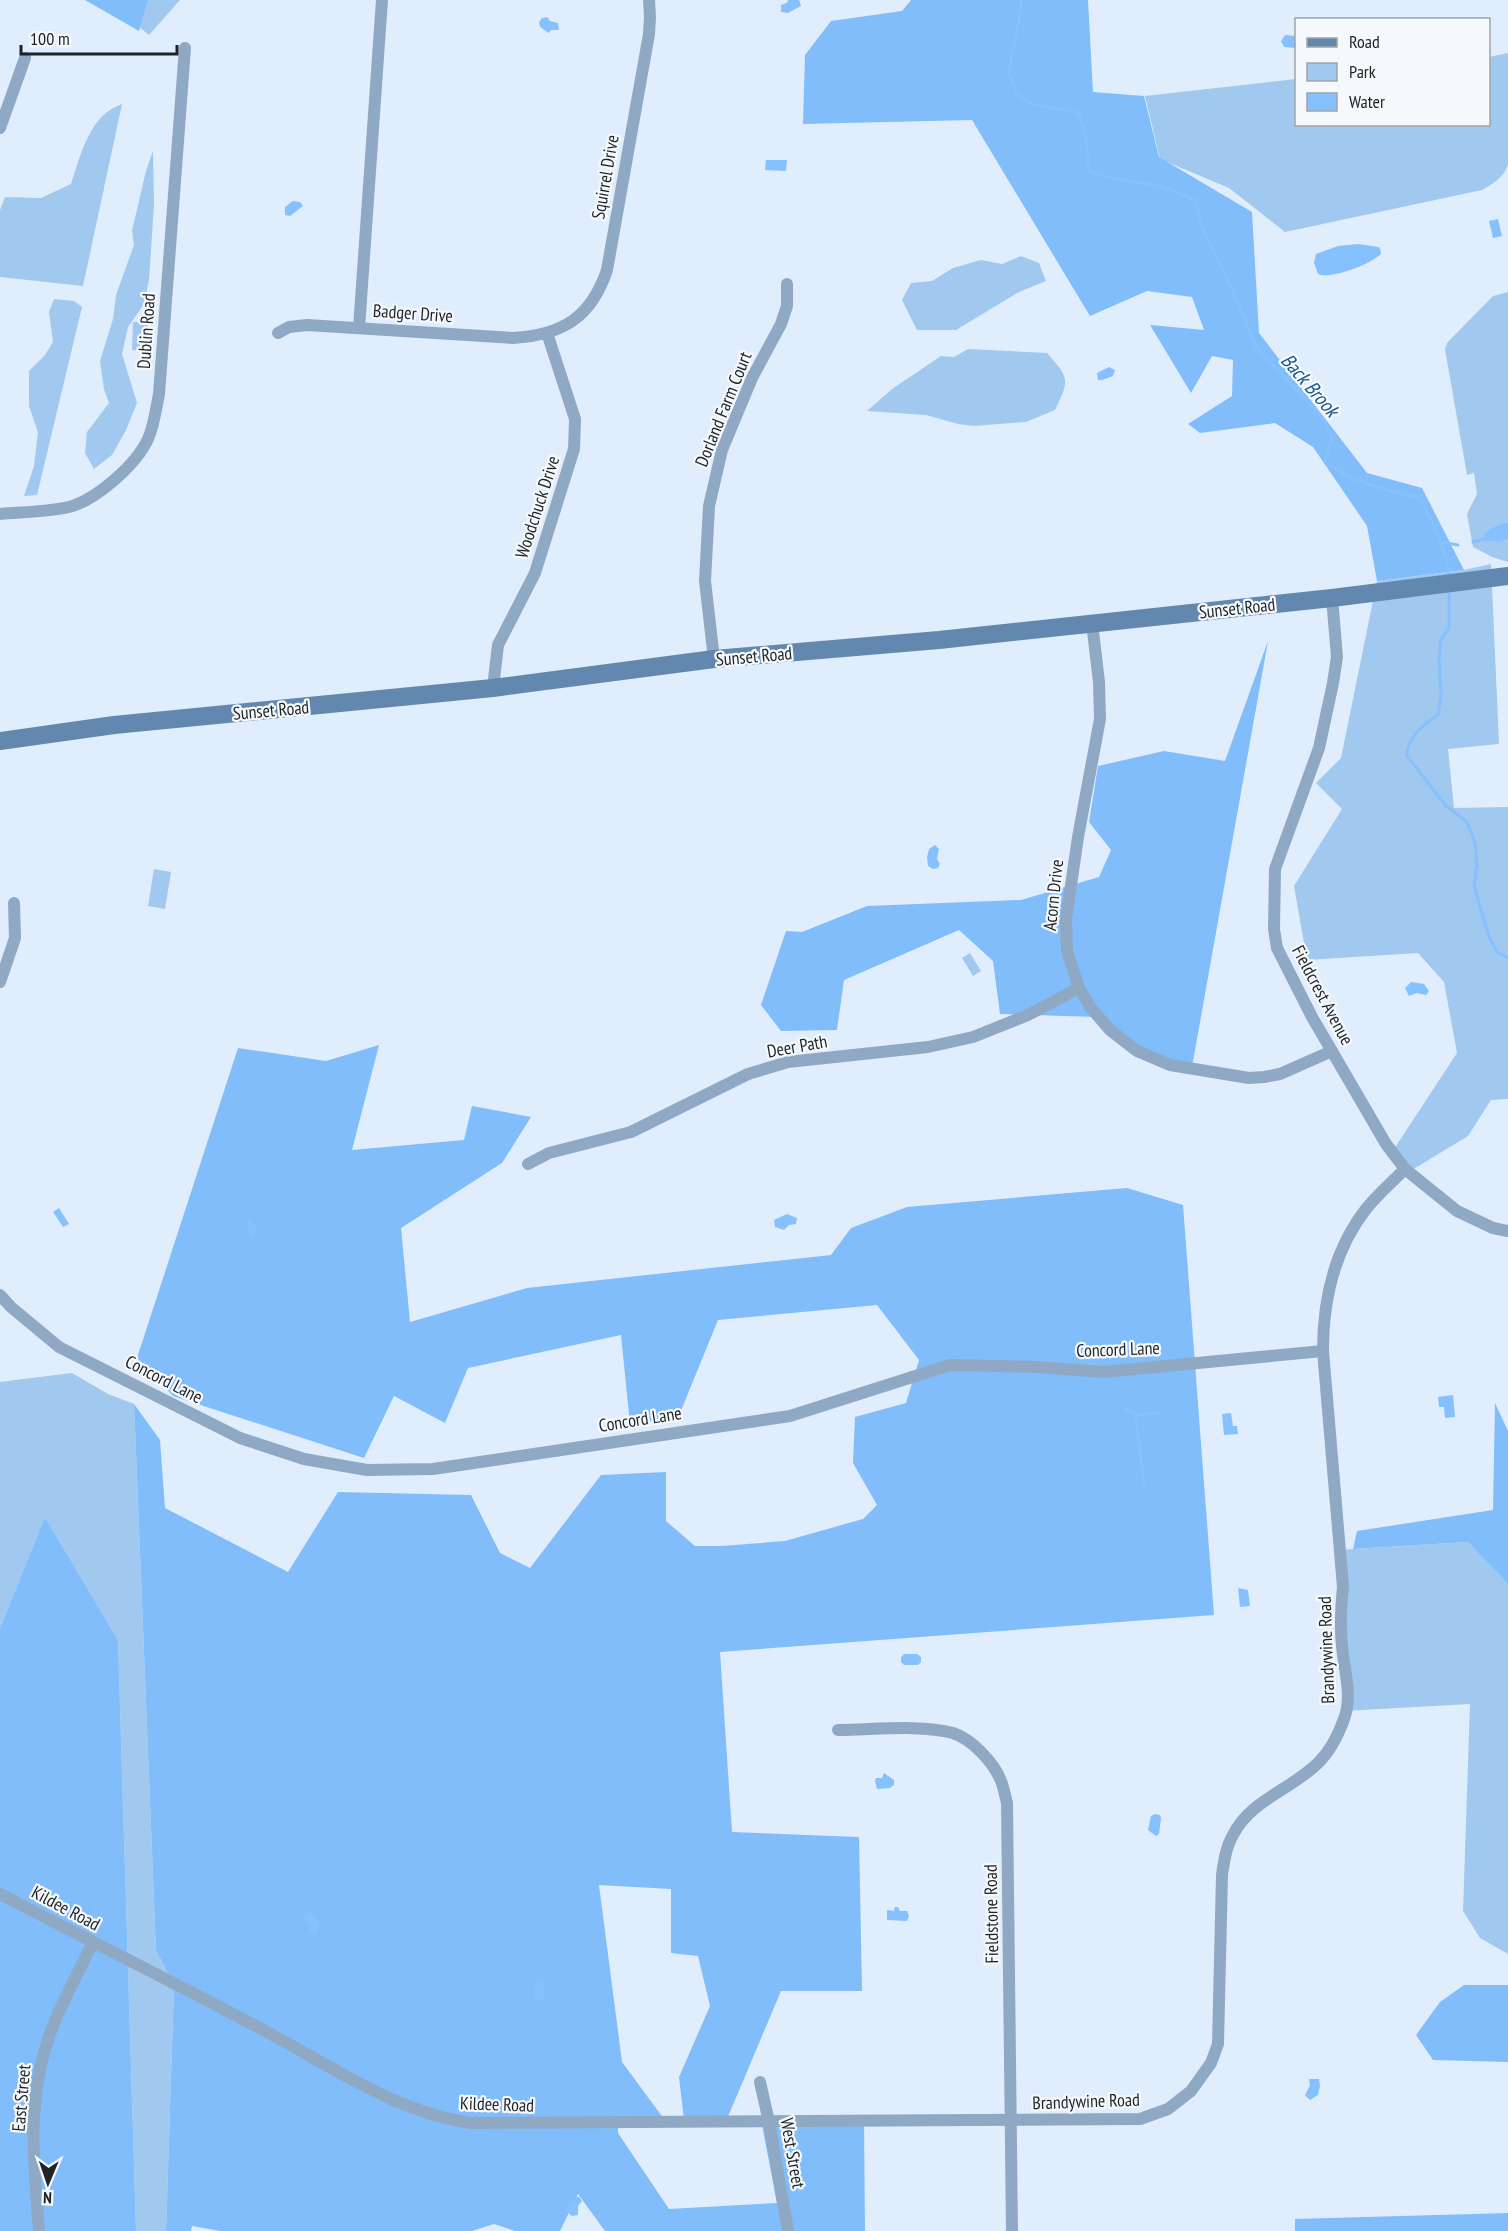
<svg xmlns="http://www.w3.org/2000/svg" width="1508" height="2231" font-family="'PT Sans Narrow',sans-serif">
<style>
.green{fill:#a1c8ef}
.forest{fill:#81bdfa}
.water{fill:#85c1fe}
.lines{fill:none;stroke-linecap:round;stroke-linejoin:round}
.stream{stroke:#85c1fe;stroke-width:3}
.street{stroke:#8fa9c4;stroke-width:12}
.secondary{stroke:#6288af;stroke-width:18}
.labels{text-anchor:middle;dominant-baseline:central;stroke-width:4.5;stroke-linejoin:round;paint-order:stroke}
.street-label{font-size:18px;fill:#1e2328;stroke:#f6f9fc}
.water-label{font-size:20px;font-style:italic;fill:#16568d;stroke:#f6f9fc}
</style>
<rect width="100%" height="100%" fill="#e0edfc"/>
<!-- green -->
<g class="green">
<path d="M106,0H180L149,35Z"/>
<path d="M1508,53V165C1503,178 1494,183 1482,190L1285,232L1229,188L1160,159L1145,96L1296,79V124H1488L1489,57Z"/>
<path d="M122,104L83,286L0,277V210L5,197L41,198L71,184C81,155 89,115 122,104Z"/>
<path d="M153,151L154,204L149,280L144,304L128,327L122,354L137,403L126,430L112,455L94,469L85,453L87,432L109,403L104,389L100,361L113,319L116,295L134,245L132,231L146,171Z"/>
<path d="M1021,256L1039,263L1046,281L1019,292L956,330H917L902,300L911,283L932,281L953,268L981,260L1002,264Z"/>
<path d="M1508,292V562L1492,557L1473,547L1467,514L1477,494L1474,473L1467,475L1445,349L1447,343L1493,296Z"/>
<path d="M54,299L74,301L82,307L37,495L24,496L34,466L38,432L29,406V371L45,355L53,342L49,312Z"/>
<path d="M133,322H148L147,351L132,350Z"/>
<path d="M968,349L1047,353C1069,378 1070,379 1055,410L1026,422L974,426L958,424L926,415L867,411L892,389L941,356L954,357Z"/>
<path d="M1491,564L1499,744L1448,749L1454,808L1508,807V1099L1491,1100L1468,1136L1407,1173L1392,1152L1457,1053L1444,982L1418,953L1307,960L1294,886L1342,809L1316,783L1341,758L1377,581L1464,570Z"/>
<path d="M154,869L171,872L165,909L148,906Z"/>
<path d="M970,953L981,971L973,976L962,958Z"/>
<path d="M72,1373L108,1394L134,1404L156,1950L174,1986L166,2231H136L118,1640L45,1519L0,1628V1382Z"/>
<path d="M1468,1542L1508,1584V1954L1480,1938L1463,1911L1470,1704L1343,1711L1339,1550Z"/>
</g>
<!-- forest -->
<g class="forest">
<path d="M85,0H148L139,31Z"/>
<path d="M911,0H1088L1093,92L1144,96L1159,157L1252,212L1259,333L1367,473L1422,488L1464,570L1377,581L1367,526L1313,447L1275,423L1200,433L1188,424L1232,396L1233,360L1212,356L1191,393L1150,325L1204,330L1192,297L1147,291L1090,316L972,120L803,124L805,55L831,21L902,11Z"/>
<path d="M1268,641L1192,1067L1123,1045L1097,1017L1000,1014L993,961L959,930L844,980L837,1030L781,1031L761,1005L786,931L802,932L867,906L1021,900L1099,877L1111,850L1089,822L1098,766L1164,751L1225,761Z"/>
<path d="M379,1045L352,1150L464,1140L472,1106L531,1117L502,1163L401,1228L410,1322L527,1288L831,1255L851,1228L907,1207L1127,1188L1183,1205L1214,1615L720,1652L732,1832L859,1837L862,1991H781L727,2119L684,2120L679,2077L710,2006L698,1956L671,1953V1889L599,1885L622,2062L664,2119H618V2133L669,2209L777,2203L761,2120H864L865,2231H605L578,2194L560,2231H515L494,2224L472,2231H220L192,2226L191,2231H166L174,1986L156,1950L134,1404L160,1440L165,1508L288,1572L338,1492L471,1495L500,1553L530,1568L601,1475L666,1472V1521L695,1546H722L785,1541L863,1519L877,1505L853,1463L855,1417L906,1403L919,1360L877,1305L718,1320L678,1418L630,1424L621,1335L468,1368L445,1423L394,1396L364,1458L173,1396L137,1358L238,1048L326,1061Z"/>
<path d="M1495,1403L1508,1431V1584L1468,1542L1353,1549L1357,1531L1493,1510Z"/>
<path d="M45,1518L118,1640L136,2231H0V1628Z"/>
<path d="M1464,1985H1508V2062L1433,2060L1416,2035L1440,2002Z"/>
<path d="M1508,2213V2231H1295V2219Z"/>
</g>
<!-- water -->
<g class="water">
<path d="M788,0H799L801,6L788,13L781,12V5L787,3Z"/>
<path d="M547,17L550,21L558,23L559,30H551L549,33L540,27L539,22L542,18Z"/>
<path d="M1285,35L1296,36V48L1284,47L1281,41Z"/>
<path d="M766,160H787L786,171L765,170Z"/>
<path d="M293,201L300,202L303,206L290,216L285,215V207Z"/>
<path d="M1498,219L1502,236L1493,238L1489,221Z"/>
<path d="M1358,244L1378,247L1380,248L1381,254C1371,264 1330,280 1318,274L1314,263L1316,254L1338,246Z"/>
<path d="M1109,367L1115,370L1113,376L1102,380H1098L1097,373Z"/>
<path d="M1508,523V539L1499,542L1485,540L1484,535C1491,527 1498,525 1508,523Z"/>
<path d="M935,845L939,849L937,859L940,864L938,868L933,869L928,866L927,857L929,849Z"/>
<path d="M1411,982L1424,984L1429,991L1426,995L1417,993L1409,996L1405,988Z"/>
<path d="M59,1208L69,1224L63,1227L53,1212Z"/>
<path d="M787,1214L797,1218L796,1224L789,1225L784,1230L775,1227L774,1220Z"/>
<path d="M249,1220L253,1221L258,1232L254,1238L250,1237L246,1223Z"/>
<path d="M1453,1395L1455,1417L1445,1418L1444,1407H1439L1438,1397Z"/>
<path d="M1231,1413L1233,1426H1237L1238,1434L1224,1435L1222,1414Z"/>
<path d="M1238,1588L1248,1590L1250,1606L1240,1607Z"/>
<path d="M904,1654H917L921,1657V1662L918,1665H904L901,1662V1657Z"/>
<path d="M884,1773L894,1780V1785L890,1788L877,1789L875,1781L876,1778H882Z"/>
<path d="M1155,1814L1160,1815L1161,1818L1159,1834L1156,1836L1148,1830L1151,1816Z"/>
<path d="M895,1907H898L900,1911H907L909,1916L907,1921L887,1920V1910L894,1911Z"/>
<path d="M310,1912L320,1923L317,1934L309,1932L310,1926L303,1918Z"/>
<path d="M539,1978L544,1981L545,1998L541,2001L535,1999L534,1982Z"/>
<path d="M1309,2079H1319L1320,2086L1318,2095L1310,2100L1305,2095L1310,2085Z"/>
<path d="M576,2197H579L582,2201L578,2206V2215L572,2216L565,2210Z"/>
</g>
<g class="lines">
<!-- stream -->
<g class="stream">
<path d="M1022,0L1009,72L1017,94L1032,104L1079,113L1085,133L1089,172L1121,180L1161,186L1195,200L1201,225L1236,298L1256,347L1322,417L1332,438L1325,461C1350,482 1389,491 1420,498C1431,519 1449,554 1449,577"/>
<path d="M1440,542L1458,545"/>
<path d="M1473,542L1487,538"/>
<path d="M1449,590V628L1441,639L1439,660L1441,697L1438,715C1424,724 1406,738 1407,756L1446,806L1467,822L1475,842L1477,862L1474,886L1489,937L1497,952L1508,958"/>
<path d="M1124,1408L1136,1415L1159,1413"/>
<path d="M1136,1415L1144,1486"/>
</g>
<!-- street -->
<g class="street">
<path d="M0,128L25,58"/>
<path d="M359,328L382,0"/>
<path d="M278,333L289,327L307,325L513,338C562,335 591,318 607,270L649,34L650,17L649,0"/>
<path d="M0,514C22,512 47,512 69,507C96,500 136,465 148,439C154,426 156,409 159,394L185,48"/>
<path d="M1332,598L1337,657L1333,683L1319,748L1275,869L1274,929L1277,948L1312,1017L1386,1144L1405,1169L1457,1211L1493,1228L1508,1231"/>
<path d="M1092,623L1099,682L1100,719L1078,837L1066,920L1067,951L1079,988L1091,1008L1110,1030L1137,1051L1170,1065L1249,1078L1264,1077L1280,1074L1332,1051"/>
<path d="M714,659L705,581L709,506L722,450L752,378L781,324L787,306V284"/>
<path d="M493,688L498,645L535,573L574,449L575,419L547,333"/>
<path d="M0,982L15,938L14,903"/>
<path d="M528,1164L549,1153L631,1132L748,1074L788,1062L928,1047L973,1037L1028,1015L1079,988"/>
<path d="M0,1295L11,1307L59,1347L240,1438L304,1459L367,1470L433,1469L790,1416L950,1365L1037,1367L1104,1372L1323,1351"/>
<path d="M838,1730C873,1730 919,1724 953,1733C972,1739 994,1763 1001,1781C1004,1788 1005,1796 1007,1803L1012,2231"/>
<path d="M0,1894C85,1938 171,1981 256,2026C325,2062 393,2112 471,2123L1140,2119L1168,2109L1191,2091L1211,2063L1218,2044L1222,1875C1224,1861 1226,1847 1233,1835C1250,1800 1293,1789 1319,1762C1330,1751 1339,1733 1344,1719C1353,1696 1344,1670 1342,1646C1340,1627 1341,1607 1343,1587L1323,1351C1323,1300 1334,1250 1366,1209C1377,1195 1392,1182 1405,1169"/>
<path d="M760,2082L769,2122L788,2231"/>
<path d="M39,2231C35,2177 28,2119 41,2065C50,2022 74,1982 93,1942"/>
</g>
<!-- secondary -->
<path class="secondary" d="M0,741L114,725L493,688L714,659L939,640L1332,598L1508,576"/>
</g>
<g class="labels">
<!-- street labels -->
<g class="street-label">
<text transform="translate(605 177) rotate(-80)">Squirrel Drive</text>
<text transform="translate(413 313) rotate(4)">Badger Drive</text>
<text transform="translate(146 331) rotate(-86)">Dublin Road</text>
<text transform="translate(723 409) rotate(-68)">Dorland Farm Court</text>
<text transform="translate(537 507) rotate(-72)">Woodchuck Drive</text>
<text transform="translate(1237 608) rotate(-6)">Sunset Road</text>
<text transform="translate(754 656) rotate(-5)">Sunset Road</text>
<text transform="translate(271 710) rotate(-5)">Sunset Road</text>
<text transform="translate(1053 895) rotate(-84)">Acorn Drive</text>
<text transform="translate(1323 995) rotate(62)">Fieldcrest Avenue</text>
<text transform="translate(797 1046) rotate(-10)">Deer Path</text>
<text transform="translate(1118 1349) rotate(-2)">Concord Lane</text>
<text transform="translate(164 1379) rotate(27)">Concord Lane</text>
<text transform="translate(640 1419) rotate(-9)">Concord Lane</text>
<text transform="translate(1326 1650) rotate(-92)">Brandywine Road</text>
<text transform="translate(66 1908) rotate(28)">Kildee Road</text>
<text transform="translate(991 1914) rotate(-91)">Fieldstone Road</text>
<text transform="translate(21 2098) rotate(-85)">East Street</text>
<text transform="translate(1086 2101) rotate(-2)">Brandywine Road</text>
<text transform="translate(497 2104) rotate(2)">Kildee Road</text>
<text transform="translate(793 2153) rotate(80)">West Street</text>
</g>
<!-- water labels -->
<g class="water-label">
<text transform="translate(1310 385) rotate(49)">Back Brook</text>
</g>
</g>
<!-- legend -->
<rect x="1295" y="18" width="195" height="108" fill="#f6f9fc" stroke="#a0a3a7" stroke-width="1.5"/>
<rect x="1307" y="38" width="30" height="9" fill="#6288af" stroke="#a0a3a7" stroke-width="1.5"/>
<text x="1349" y="48" font-size="18" fill="#1e2328">Road</text>
<rect x="1307" y="63" width="30" height="18" fill="#a1c8ef" stroke="#a0a3a7" stroke-width="1.5"/>
<text x="1349" y="78" font-size="18" fill="#1e2328">Park</text>
<rect x="1307" y="93" width="30" height="18" fill="#85c1fe" stroke="#a0a3a7" stroke-width="1.5"/>
<text x="1349" y="108" font-size="18" fill="#1e2328">Water</text>
<!-- north arrow -->
<g transform="translate(48 2183) rotate(182)" stroke="#f6f9fc" stroke-width="4.5" paint-order="stroke">
<path d="M0-4.5L10 22L0 15L-10 22Z" fill="#1e2328"/>
<text y="-9" font-size="16" font-weight="bold" text-anchor="middle" fill="#1e2328">N</text>
</g>
<!-- scale -->
<path d="M21 45v9h156v-9" fill="none" stroke="#1e2328" stroke-width="3"/>
<text x="30" y="45" font-size="18" fill="#1e2328" stroke="#f6f9fc" stroke-width="4.5" paint-order="stroke">100 m</text>
</svg>
